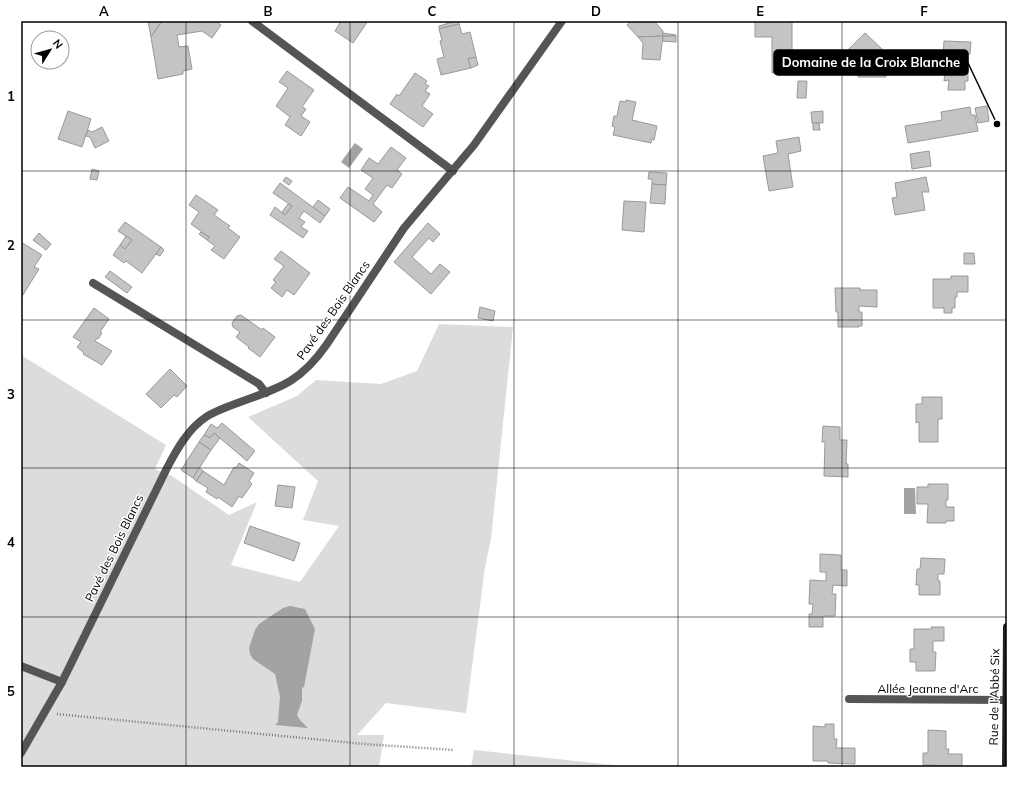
<svg xmlns="http://www.w3.org/2000/svg" width="1028" height="788" font-family="Mulish,sans-serif">
<style>
.green{fill:#dcdcdc}
.water{fill:#a3a3a3}
.building{fill:#c4c4c4;stroke:#999}
.lines{fill:none;stroke-linecap:round;stroke-linejoin:round}
.path{stroke:#777;stroke-width:2.5;stroke-dasharray:1 2;stroke-linecap:butt}
.lane{stroke:#555;stroke-width:8}
.street{stroke:#555;stroke-width:8}
.secondary{stroke:#222;stroke-width:8}
.grid{fill:none;stroke:#000;stroke-width:1;stroke-opacity:0.55}
.labels{text-anchor:middle;dominant-baseline:central;stroke-width:3;stroke-linejoin:round;paint-order:stroke}
.street-label{font-size:12px;fill:#000;stroke:#fff}
.leader{fill:none;stroke:#000;stroke-width:1.5}
.callout-dot{fill:#000;stroke:#fff;stroke-width:1.5}
.callout{fill:#000;stroke:#000;stroke-width:1.5}
.callout-label{font-size:13px;text-anchor:middle;font-weight:bold;fill:#fff}
.neatline{fill:none;stroke:#000;stroke-width:1.5}
.grid-label{font-size:13px;text-anchor:middle;font-weight:bold;fill:#000}
</style>
<rect width="100%" height="100%" fill="#fff"/>
<!-- green -->
<g class="green">
<path d="M439,324L513,327L491,539L485,567L466,713L386,703L357,735H384L379,767H21V355L166,445L155,469L172,476L229,515L257,502L231,565L300,582L339,526L303,520L318,481L248,417L297,396L316,380L381,384L417,371Z"/>
<path d="M474,750L632,767H471Z"/>
</g>
<!-- water -->
<g class="water">
<path d="M355,143L363,149L349,168L341,162Z"/>
<path d="M904,488H915L916,514H904Z"/>
<path d="M290,606L305,609L315,629L304,687L302,688V701L297,715L300,720L308,728L275,725L278,722L280,697L275,674L253,659L250,654L249,648L255,630L259,624L283,608Z"/>
</g>
<!-- building -->
<g class="building">
<path d="M148,21H162L151,37Z"/>
<path d="M162,21H216L221,25L212,38L202,31L177,35L179,47L188,46L192,69L183,71V74L158,79L151,37Z"/>
<path d="M341,21H368L353,43L335,31Z"/>
<path d="M456,21H458L459,24L439,29V26Z"/>
<path d="M629,21H654L663,31V36L638,37L627,25L630,22Z"/>
<path d="M755,21H792V73H772V37H755Z"/>
<path d="M459,24L462,34L470,32L476,57L468,59L471,68L441,75L437,59L444,57L440,41L442,40L439,29Z"/>
<path d="M663,33L676,35V36H663Z"/>
<path d="M865,33L882,49V60H886V77H858V61L847,51Z"/>
<path d="M663,36H676V42L662,41Z"/>
<path d="M663,36L660,60L642,59L643,43L638,37Z"/>
<path d="M944,41L971,42L970,54H968V81H965V90H948L949,80L944,81L945,71H947V55H943Z"/>
<path d="M476,57L478,65L471,68L468,59Z"/>
<path d="M287,71L314,90L302,107L306,109L301,116L310,122L301,136L285,125L290,117L276,106L288,88L279,82Z"/>
<path d="M415,73L427,81L425,84L429,86L425,91L430,94L422,106L433,114L423,127L390,104L397,94L399,96Z"/>
<path d="M798,81H807L806,98H797Z"/>
<path d="M626,100L636,102L632,120L657,126L654,140L652,139L651,143L613,135L615,127L612,126L614,116H617L620,101L626,102Z"/>
<path d="M987,106L989,121L978,123L975,108Z"/>
<path d="M970,107L971,115H975L978,131L908,143L905,126L942,120L941,112Z"/>
<path d="M68,111L91,119L82,147L58,139Z"/>
<path d="M823,111V123H812L811,112Z"/>
<path d="M813,123H819L820,130H813Z"/>
<path d="M102,127L109,141L95,148L90,137L86,136L88,130L92,132Z"/>
<path d="M799,137L801,151L788,154L793,187L769,191L763,156L778,153L776,141Z"/>
<path d="M391,147L406,158L397,170L402,174L392,188L387,185L373,204L382,212L374,222L340,198L348,187L369,201L373,195L365,189L373,178L361,170L369,158L378,164Z"/>
<path d="M929,151L931,166L912,169L910,154Z"/>
<path d="M92,169L99,171L97,180L90,179Z"/>
<path d="M649,172L667,173L666,185L652,184V179H648Z"/>
<path d="M286,177L292,181L289,185L283,181Z"/>
<path d="M926,177L929,192H922L925,210L895,215L892,198L897,197L895,183Z"/>
<path d="M280,183L325,216L320,223L304,211L299,218L305,222L301,227L308,231L303,238L270,215L275,207L285,215L292,206L273,193Z"/>
<path d="M652,184L666,185L665,204L650,203Z"/>
<path d="M196,195L218,210L214,215L230,226L228,228L240,237L224,259L211,250L215,246L207,240L209,237L191,224L199,212L189,205Z"/>
<path d="M318,200L330,209L325,216L313,207Z"/>
<path d="M624,201L646,202L644,232L622,230Z"/>
<path d="M288,204L292,206L285,215L282,212Z"/>
<path d="M125,222L161,247L142,273L126,261L124,263L113,255L120,245L125,249L132,240L118,231Z"/>
<path d="M428,223L440,234L433,242L429,238L412,257L431,274L440,264L450,272L431,294L394,262Z"/>
<path d="M201,232L209,237L207,240L199,234Z"/>
<path d="M39,233L51,244L46,250L33,240Z"/>
<path d="M126,236L132,240L125,249L120,245Z"/>
<path d="M21,242L42,255L34,267L39,269L21,298Z"/>
<path d="M161,247L164,250L160,256L156,254Z"/>
<path d="M281,251L310,273L294,295L287,290L282,297L271,288L276,282L273,280L284,266L274,259Z"/>
<path d="M964,253H974L975,264H964Z"/>
<path d="M110,271L132,287L127,293L105,277Z"/>
<path d="M951,276H968V292H957V297H955V308H952V313H944V308H933V279H951Z"/>
<path d="M835,288H860V290H877V307L859,306V312H862V326H858L859,327H838V312H836Z"/>
<path d="M480,307L495,311L493,321L478,318Z"/>
<path d="M94,308L109,319L100,332L102,333L98,339L97,338L95,341L112,351L102,365L83,354L84,353L77,347L81,342L73,337Z"/>
<path d="M241,315L262,330L263,328L275,337L260,357L248,348L249,347L236,337L240,332L233,327L232,323L237,316Z"/>
<path d="M170,369L187,386L177,397L174,395L161,408L146,394Z"/>
<path d="M922,397H942V419H938V442H919V422L916,423V404H922Z"/>
<path d="M222,423L255,451L247,461L214,433L210,438L204,435L211,424L217,428Z"/>
<path d="M823,426L840,427V440H847L846,464H848V477L824,476L825,442H822Z"/>
<path d="M214,433L220,438L211,450L199,442L204,435L210,438Z"/>
<path d="M199,442L211,450L193,478L181,470Z"/>
<path d="M239,463L254,473L249,481L252,484L242,498L239,496L232,507L218,497L217,499L206,492L208,488L196,481L203,471L224,485L234,467L236,468Z"/>
<path d="M199,468L203,471L196,481L193,478Z"/>
<path d="M928,484H948V500H946V507H954V521H946V523H927L928,504H917V487H928Z"/>
<path d="M278,485L295,487L292,508L275,506Z"/>
<path d="M250,526L300,543L294,561L244,543Z"/>
<path d="M820,554L841,555V570H847V586L833,585L832,594H836L835,616H823V627H809V614H812L813,604H809L810,580L826,581V572H820Z"/>
<path d="M921,558L945,559L944,574H938V581H940V595H919V585H916L917,569H920Z"/>
<path d="M931,627H944V641H933V652H936L935,671H916V662H910V649H914V629H932Z"/>
<path d="M825,724H834V739H837L836,748H855V764L828,763V761H813V726L825,727Z"/>
<path d="M928,730L946,731V749H949L948,754H962V767H935V765H923V753H928Z"/>
</g>
<g class="lines">
<!-- path -->
<path class="path" d="M57,714L364,744L454,750"/>
<!-- lane -->
<g class="lane">
<path d="M252,21L453,171"/>
<path d="M93,283L259,384L266,393"/>
</g>
<!-- street -->
<g class="street">
<path d="M21,666L62,682"/>
<path d="M849,699L1006,700"/>
<path d="M21,753L62,682L167,468C177,449 188,429 206,417C217,410 230,406 243,401C283,387 302,380 327,344L404,228L474,145L562,21"/>
</g>
<!-- secondary -->
<path class="secondary" d="M1006,767L1007,627"/>
</g>
<!-- grid -->
<path class="grid" d="M186,21V767M350,21V767M514,21V767M678,21V767M842,21V767M21,171H1007M21,320H1007M21,468H1007M21,617H1007"/>
<g class="labels">
<!-- street labels -->
<g class="street-label">
<text transform="translate(333 310) rotate(-55)">Pavé des Bois Blancs</text>
<text transform="translate(114 548) rotate(-64)">Pavé des Bois Blancs</text>
<text x="928" y="688">Allée Jeanne d'Arc</text>
<text transform="translate(994 697) rotate(-89)">Rue de l'Abbé Six</text>
</g>
</g>
<!-- callouts -->
<path class="leader" d="M997 124L968 63"/>
<circle class="callout-dot" cx="997" cy="124" r="4"/>
<rect class="callout" x="774" y="50" width="194" height="25" rx="4"/>
<g class="callout-label">
<text x="871" y="67">Domaine de la Croix Blanche</text>
</g>
<!-- border -->
<rect width="1028" height="788" fill="none" stroke="#ffffff" stroke-width="44"/>
<!-- north arrow -->
<g transform="translate(50 50) rotate(53)"><circle r="19" fill="#ffffff" stroke="#999999"/>
<path d="M0-3L7 15L0 10L-7 15Z" fill="#000000"/>
<text y="-6" font-size="11" font-weight="bold" text-anchor="middle" fill="#000000">N</text>
</g>
<rect x="22" y="22" width="984" height="744" class="neatline"/>
<g class="grid-label">
<text x="104" y="16">A</text>
<text x="268" y="16">B</text>
<text x="432" y="16">C</text>
<text x="596" y="16">D</text>
<text x="760" y="16">E</text>
<text x="924" y="16">F</text>
<text x="11" y="101">1</text>
<text x="11" y="250">2</text>
<text x="11" y="399">3</text>
<text x="11" y="547">4</text>
<text x="11" y="696">5</text>
</g>
</svg>
